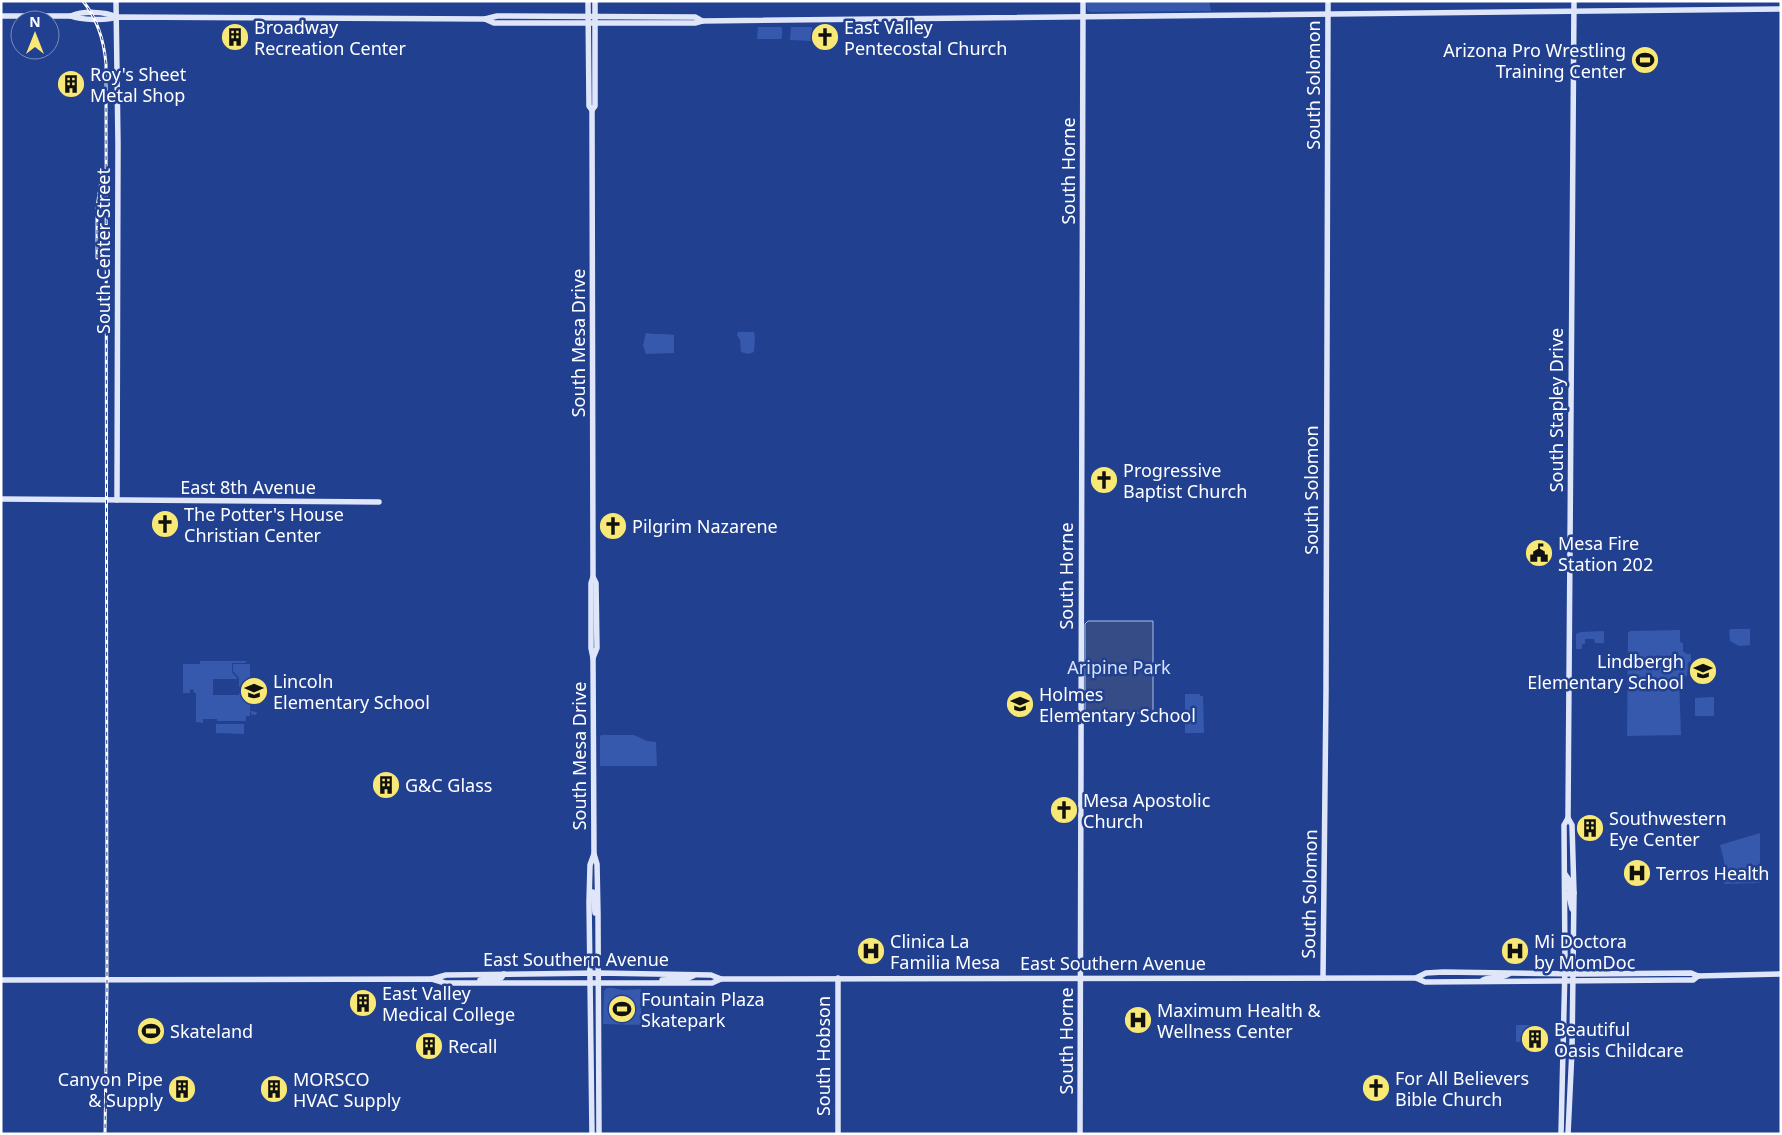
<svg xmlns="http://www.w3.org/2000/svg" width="1782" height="1135" font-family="'Noto Sans',sans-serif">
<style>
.green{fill:#3658ad}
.water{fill:#364c87;stroke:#a7bced}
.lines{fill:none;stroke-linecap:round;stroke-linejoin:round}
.secondary{stroke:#dfe6f9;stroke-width:5.5}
.rail-casing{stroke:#fff;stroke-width:3}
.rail{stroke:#224090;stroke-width:1;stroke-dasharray:4;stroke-linecap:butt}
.labels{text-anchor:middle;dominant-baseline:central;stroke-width:5;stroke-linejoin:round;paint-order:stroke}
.poi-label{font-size:18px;fill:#fff;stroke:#224090;text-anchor:start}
.street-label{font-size:18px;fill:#fff;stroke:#224090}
.park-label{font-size:18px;fill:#d8e2f9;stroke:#224090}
</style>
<rect width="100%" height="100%" fill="#224090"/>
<!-- green -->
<g class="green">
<path d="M1086,1H1209L1211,11L1090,12L1087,10Z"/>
<path d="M758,27H781L782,29V37L781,39H757Z"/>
<path d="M791,27H812V41L790,40Z"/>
<path d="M738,332H754L755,337L754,352L748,354L741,352L740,340L737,335Z"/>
<path d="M646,333C655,335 664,333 674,335V353L646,354L643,345Z"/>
<path d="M1731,629H1750V645L1739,646L1730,641L1729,631Z"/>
<path d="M1680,630V642L1683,643V651L1687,654H1691V661L1688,663L1687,676L1679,677L1681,735L1627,736L1628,633L1630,631Z"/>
<path d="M1604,631V643H1595L1594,639H1585V644H1582V649H1576V634L1581,632Z"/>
<path d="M200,661H247L245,663H232V672L238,679H213V695H239V693H250V711L257,712L256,715L251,714V712H250V716H246V721H217V719H203V723L196,722V693H194L193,689L190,690V693H183V664H200Z"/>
<path d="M233,664H250V687H239V678L233,671Z"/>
<path d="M1185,694H1200V696H1203L1204,733H1185Z"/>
<path d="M1714,697V716H1695V698Z"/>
<path d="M216,724H244V734L216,733Z"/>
<path d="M601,735H634L647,741L656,742L657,766H600V737Z"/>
<path d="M1760,833V883L1724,884V861L1720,845Z"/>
<path d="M613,988L622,990L641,989V1025L603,1024L604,991L607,988Z"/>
<path d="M1516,1025H1538V1032L1525,1033V1041L1516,1042Z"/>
</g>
<!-- water -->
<path class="water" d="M1088,621H1153V713H1085V624Z"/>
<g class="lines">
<!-- secondary -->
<g class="secondary">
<path d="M116,1L118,144L117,500"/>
<path d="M588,1L589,106L592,110L593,577L591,583V648L593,658L594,854L597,864L598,914L599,1134"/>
<path d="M1,16H71C81,20 107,21 116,17L485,19L497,16L695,17L702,21"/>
<path d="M71,16C82,11 105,11 116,17"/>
<path d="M485,19L494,23H695L702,21L1781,9"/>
<path d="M592,110L595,106V1"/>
<path d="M1,499L379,502"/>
<path d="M593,577L596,583L597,648L593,658"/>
<path d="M1565,874L1569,880L1570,892L1574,893"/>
<path d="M593,892L595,913"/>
<path d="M1565,893L1569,896L1572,909"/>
<path d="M1323,978L1326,691L1328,1"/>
<path d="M1416,978L1425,982L1678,980H1693L1698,976"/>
<path d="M432,979L446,975L599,973L711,975L721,979L1409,978H1416L1426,973L1443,972L1581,974L1691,973L1698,976L1781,974"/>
<path d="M1,980L432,979L445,983H712L721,979"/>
<path d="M480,980L501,978L504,974"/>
<path d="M662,980L686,979L693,976"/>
<path d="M1483,980C1491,976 1501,979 1509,974"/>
<path d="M592,1134L589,902L590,865L594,854"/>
<path d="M838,1134V978"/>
<path d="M1080,1134L1083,1"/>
<path d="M1561,1134L1565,967L1564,825L1568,818L1574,1"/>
<path d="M1568,1134L1572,1050L1574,893L1572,825L1568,818"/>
</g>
<defs>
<g id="rail">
<path d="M83,1C98,20 104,40 106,64L107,987L105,1134"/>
<path d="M97,258V207L101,181"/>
</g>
</defs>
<!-- rail casing -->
<use href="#rail" class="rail-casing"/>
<!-- rail -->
<use href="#rail" class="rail"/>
</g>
<!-- icons -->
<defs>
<symbol id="building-disc" viewBox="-11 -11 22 22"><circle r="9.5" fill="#f8e875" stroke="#224090"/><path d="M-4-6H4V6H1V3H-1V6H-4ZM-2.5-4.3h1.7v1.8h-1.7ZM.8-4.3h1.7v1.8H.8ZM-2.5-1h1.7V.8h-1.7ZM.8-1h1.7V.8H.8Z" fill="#111"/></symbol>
<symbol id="church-disc" viewBox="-11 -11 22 22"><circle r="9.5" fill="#f8e875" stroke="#224090"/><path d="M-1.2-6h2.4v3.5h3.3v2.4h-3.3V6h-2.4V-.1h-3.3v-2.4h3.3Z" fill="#111"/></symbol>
<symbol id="stadium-disc" viewBox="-11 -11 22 22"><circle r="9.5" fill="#f8e875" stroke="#224090"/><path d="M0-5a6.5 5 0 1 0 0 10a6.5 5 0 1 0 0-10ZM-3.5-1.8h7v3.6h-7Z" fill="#111"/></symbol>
<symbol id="civic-disc" viewBox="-11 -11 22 22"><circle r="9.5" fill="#f8e875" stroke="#224090"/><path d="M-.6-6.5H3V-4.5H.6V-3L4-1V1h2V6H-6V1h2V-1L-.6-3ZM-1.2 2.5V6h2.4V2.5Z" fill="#111"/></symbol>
<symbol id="school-disc" viewBox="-11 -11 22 22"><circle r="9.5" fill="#f8e875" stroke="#224090"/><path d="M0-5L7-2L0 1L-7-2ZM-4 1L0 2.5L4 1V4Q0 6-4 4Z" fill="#111"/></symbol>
<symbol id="hospital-disc" viewBox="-11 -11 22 22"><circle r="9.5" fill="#f8e875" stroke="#224090"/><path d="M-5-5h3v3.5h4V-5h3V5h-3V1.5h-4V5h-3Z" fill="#111"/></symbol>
</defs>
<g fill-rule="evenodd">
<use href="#building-disc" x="219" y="21" width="32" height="32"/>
<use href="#church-disc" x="809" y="21" width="32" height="32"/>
<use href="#stadium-disc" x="1629" y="44" width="32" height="32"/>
<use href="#building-disc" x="55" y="68" width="32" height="32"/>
<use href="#church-disc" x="1088" y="464" width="32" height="32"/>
<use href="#church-disc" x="149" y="508" width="32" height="32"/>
<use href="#church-disc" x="597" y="510" width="32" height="32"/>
<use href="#civic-disc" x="1523" y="537" width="32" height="32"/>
<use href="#school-disc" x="1687" y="655" width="32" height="32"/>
<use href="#school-disc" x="238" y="675" width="32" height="32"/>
<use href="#school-disc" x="1004" y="688" width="32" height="32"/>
<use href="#building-disc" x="370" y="769" width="32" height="32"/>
<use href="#church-disc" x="1048" y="794" width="32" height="32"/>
<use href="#building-disc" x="1574" y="812" width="32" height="32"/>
<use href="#hospital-disc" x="1621" y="857" width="32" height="32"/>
<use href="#hospital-disc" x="855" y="935" width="32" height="32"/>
<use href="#hospital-disc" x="1499" y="935" width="32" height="32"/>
<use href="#building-disc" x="347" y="987" width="32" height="32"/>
<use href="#stadium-disc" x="606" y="993" width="32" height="32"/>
<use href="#hospital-disc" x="1122" y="1004" width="32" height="32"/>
<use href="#stadium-disc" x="135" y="1015" width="32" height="32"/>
<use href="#building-disc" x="1519" y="1023" width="32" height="32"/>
<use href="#building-disc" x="413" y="1030" width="32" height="32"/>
<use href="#church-disc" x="1360" y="1072" width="32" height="32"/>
<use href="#building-disc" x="166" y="1073" width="32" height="32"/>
<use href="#building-disc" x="258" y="1073" width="32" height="32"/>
</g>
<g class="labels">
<!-- poi labels -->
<g class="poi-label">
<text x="254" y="27">Broadway<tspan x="254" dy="21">Recreation Center</tspan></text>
<text x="844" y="27">East Valley<tspan x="844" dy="21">Pentecostal Church</tspan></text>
<text x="1626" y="50" text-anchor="end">Arizona Pro Wrestling<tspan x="1626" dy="21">Training Center</tspan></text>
<text x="90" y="74">Roy's Sheet<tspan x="90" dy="21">Metal Shop</tspan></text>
<text x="1123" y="470">Progressive<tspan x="1123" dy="21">Baptist Church</tspan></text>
<text x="184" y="514">The Potter's House<tspan x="184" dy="21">Christian Center</tspan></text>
<text x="632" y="526">Pilgrim Nazarene</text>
<text x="1558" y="543">Mesa Fire<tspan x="1558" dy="21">Station 202</tspan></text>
<text x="1684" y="661" text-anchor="end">Lindbergh<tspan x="1684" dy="21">Elementary School</tspan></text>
<text x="273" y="681">Lincoln<tspan x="273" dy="21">Elementary School</tspan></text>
<text x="1039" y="694">Holmes<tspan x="1039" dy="21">Elementary School</tspan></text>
<text x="405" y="785">G&amp;C Glass</text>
<text x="1083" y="800">Mesa Apostolic<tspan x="1083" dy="21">Church</tspan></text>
<text x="1609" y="818">Southwestern<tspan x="1609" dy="21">Eye Center</tspan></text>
<text x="1656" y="873">Terros Health</text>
<text x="890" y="941">Clinica La<tspan x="890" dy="21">Familia Mesa</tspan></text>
<text x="1534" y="941">Mi Doctora<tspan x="1534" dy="21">by MomDoc</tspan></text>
<text x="382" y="993">East Valley<tspan x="382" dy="21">Medical College</tspan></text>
<text x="641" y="999">Fountain Plaza<tspan x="641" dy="21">Skatepark</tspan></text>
<text x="1157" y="1010">Maximum Health &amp;<tspan x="1157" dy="21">Wellness Center</tspan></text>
<text x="1554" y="1029">Beautiful<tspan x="1554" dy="21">Oasis Childcare</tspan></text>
<text x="170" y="1031">Skateland</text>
<text x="448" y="1046">Recall</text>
<text x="1395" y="1078">For All Believers<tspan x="1395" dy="21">Bible Church</tspan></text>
<text x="163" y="1079" text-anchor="end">Canyon Pipe<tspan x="163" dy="21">&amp; Supply</tspan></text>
<text x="293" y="1079">MORSCO<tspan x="293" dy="21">HVAC Supply</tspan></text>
</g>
<!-- street labels -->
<g class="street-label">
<text transform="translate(1313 85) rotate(-90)">South Solomon</text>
<text transform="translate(1068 171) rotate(-90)">South Horne</text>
<text transform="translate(103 251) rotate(-90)">South Center Street</text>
<text transform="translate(578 343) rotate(-90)">South Mesa Drive</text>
<text transform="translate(1556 410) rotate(-90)">South Stapley Drive</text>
<text x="248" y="487">East 8th Avenue</text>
<text transform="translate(1311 490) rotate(-90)">South Solomon</text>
<text transform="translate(1066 576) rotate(-90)">South Horne</text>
<text transform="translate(579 756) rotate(-90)">South Mesa Drive</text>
<text transform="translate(1309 894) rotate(-89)">South Solomon</text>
<text x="576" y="959">East Southern Avenue</text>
<text x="1113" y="963">East Southern Avenue</text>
<text transform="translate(1066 1041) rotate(-90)">South Horne</text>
<text transform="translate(823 1056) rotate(-90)">South Hobson</text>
</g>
<!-- park labels -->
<g class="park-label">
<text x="1119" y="667">Aripine Park</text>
</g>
</g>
<!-- border -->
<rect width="1782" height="1135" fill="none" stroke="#ffffff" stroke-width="5"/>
<!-- north arrow -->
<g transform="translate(35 35)"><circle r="24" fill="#224090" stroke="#7a8cbc"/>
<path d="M0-4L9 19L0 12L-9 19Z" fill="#f8e875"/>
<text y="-8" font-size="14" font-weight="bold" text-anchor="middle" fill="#ffffff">N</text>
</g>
</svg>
